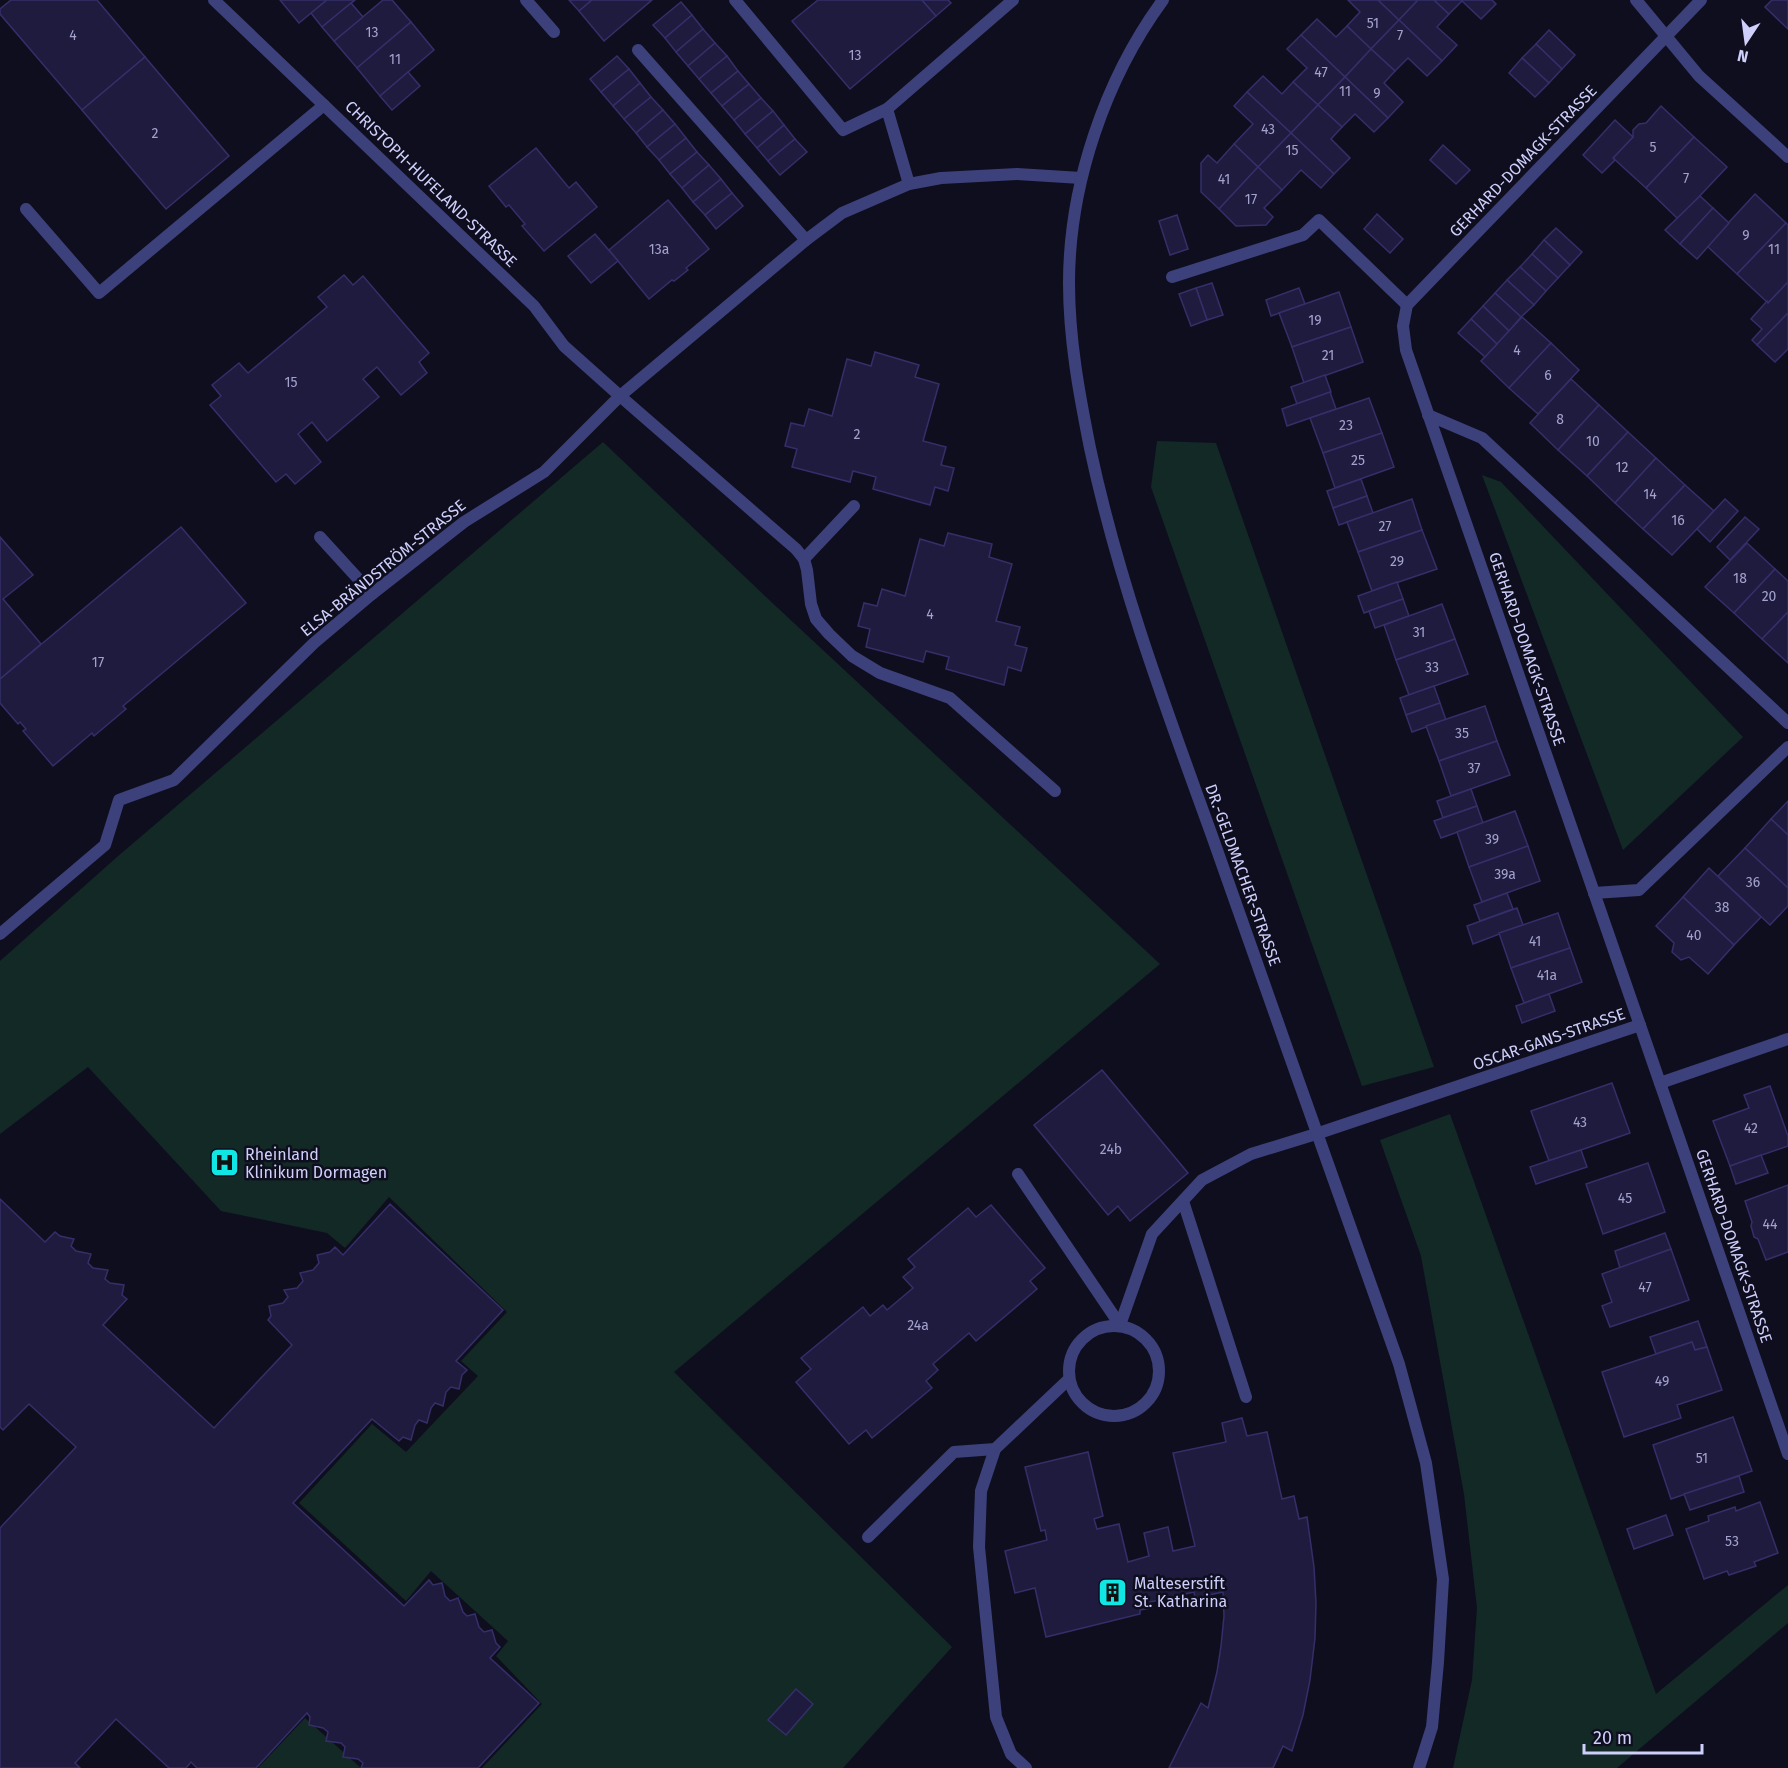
<svg xmlns="http://www.w3.org/2000/svg" width="1788" height="1768" font-family="'Fira Sans',sans-serif">
<style>
.green{fill:#122925}
.building{fill:#1f1b3f;stroke:#342f69;stroke-width:1.5}
.lines{fill:none;stroke-linecap:round;stroke-linejoin:round}
.service{stroke:#3c417b;stroke-width:12}
.minor{stroke:#3c417b;stroke-width:12}
.tertiary{stroke:#3c417b;stroke-width:12}
.labels{text-anchor:middle;dominant-baseline:central;stroke-width:5;stroke-linejoin:round;paint-order:stroke}
.number-label{font-size:14px;fill:#a3a2cd}
.street-label{font-size:16px;fill:#cfcffc;stroke:#0f0e1f}
.poi-label{font-size:16px;fill:#cfcffc;stroke:#0f0e1f;text-anchor:start}
</style>
<rect width="100%" height="100%" fill="#0f0e1f"/>
<!-- green -->
<g class="green">
<path d="M1157,441L1216,443L1434,1067L1362,1086L1151,487Z"/>
<path d="M603,442L766,597L1160,964L674,1372L952,1647L843,1768H482L542,1704L496,1656L508,1641L431,1571L406,1601L299,1503L372,1424L406,1452L478,1376L461,1361L507,1312L389,1197L345,1248L327,1233L221,1211L88,1067L0,1134V961L117,857Z"/>
<path d="M1482,475L1501,482L1743,737L1623,850Z"/>
<path d="M1450,1114L1656,1694L1788,1585V1623L1617,1768H1453L1472,1680L1477,1608L1464,1494L1421,1256L1380,1140Z"/>
<path d="M305,1718L361,1768H258Z"/>
</g>
<!-- building -->
<g class="building">
<path d="M11,0H97L145,57L82,110L0,14V9Z"/>
<path d="M280,0H327L299,23Z"/>
<path d="M327,0H355L322,27L311,13Z"/>
<path d="M383,0H392L411,22L357,68L334,41Z"/>
<path d="M569,0H592L579,11Z"/>
<path d="M592,0H652L604,41L579,11Z"/>
<path d="M818,0H922L936,16L850,89L792,21Z"/>
<path d="M922,0H948L951,3L936,16Z"/>
<path d="M1348,0H1378L1399,20L1371,49L1347,26L1360,12Z"/>
<path d="M1378,0H1418L1399,20Z"/>
<path d="M1418,0H1434L1449,14L1437,27L1457,45L1442,61L1399,20Z"/>
<path d="M1434,0H1492L1496,4L1481,19L1462,1L1449,14Z"/>
<path d="M1772,0H1788V29L1765,7Z"/>
<path d="M681,2L692,15L665,38L653,25Z"/>
<path d="M351,3L363,17L334,41L322,27Z"/>
<path d="M692,15L703,29L676,52L665,38Z"/>
<path d="M1317,19L1336,37L1347,26L1371,49L1345,77L1301,35Z"/>
<path d="M1399,20L1442,61L1427,76L1408,58L1395,71L1371,49Z"/>
<path d="M411,22L434,50L380,96L357,68Z"/>
<path d="M703,29L715,43L688,66L676,52Z"/>
<path d="M1549,30L1575,55L1562,69L1536,44Z"/>
<path d="M1301,35L1345,77L1318,105L1293,82L1307,68L1287,49Z"/>
<path d="M715,43L727,56L699,79L688,66Z"/>
<path d="M1536,44L1562,69L1549,83L1522,58Z"/>
<path d="M1371,49L1395,71L1384,83L1403,102L1388,118L1345,77Z"/>
<path d="M617,56L629,69L601,92L590,79Z"/>
<path d="M727,56L738,71L711,93L699,79Z"/>
<path d="M145,57L229,156L166,209L82,110Z"/>
<path d="M1522,58L1549,83L1535,97L1509,73Z"/>
<path d="M629,69L640,83L613,106L601,92Z"/>
<path d="M738,71L749,84L722,106L711,93Z"/>
<path d="M408,72L420,86L392,110L380,96Z"/>
<path d="M1263,76L1282,94L1293,82L1318,105L1291,133L1247,92Z"/>
<path d="M1345,77L1388,118L1374,132L1355,114L1342,127L1318,105Z"/>
<path d="M640,83L651,97L624,119L613,106Z"/>
<path d="M749,84L761,98L734,120L722,106Z"/>
<path d="M1247,92L1291,133L1258,167L1234,144L1253,124L1234,106Z"/>
<path d="M651,97L663,110L636,133L624,119Z"/>
<path d="M761,98L773,111L745,134L734,120Z"/>
<path d="M1318,105L1342,127L1331,139L1350,158L1334,174L1291,133Z"/>
<path d="M1661,106L1694,137L1646,188L1613,158L1633,137V130L1639,124L1646,123Z"/>
<path d="M663,110L675,124L647,147L636,133Z"/>
<path d="M773,111L784,125L757,148L745,134Z"/>
<path d="M1615,120L1633,137L1613,158L1615,160L1602,173L1583,155Z"/>
<path d="M675,124L686,138L659,160L647,147Z"/>
<path d="M784,125L795,139L768,161L757,148Z"/>
<path d="M1291,133L1334,174L1321,188L1301,170L1282,190L1258,167Z"/>
<path d="M1694,137L1727,167L1678,219L1646,188Z"/>
<path d="M686,138L697,152L670,174L659,160Z"/>
<path d="M795,139L807,152L780,175L768,161Z"/>
<path d="M1234,144L1258,167L1219,209L1201,192V163L1208,155L1217,163Z"/>
<path d="M1443,145L1470,170L1456,184L1430,160Z"/>
<path d="M536,148L569,188L576,182L597,207L544,251L522,226L525,224L509,205L506,207L489,186Z"/>
<path d="M697,152L709,165L682,188L670,174Z"/>
<path d="M709,165L721,179L693,202L682,188Z"/>
<path d="M1258,167L1282,190L1264,208L1273,217L1266,225L1236,226L1219,209Z"/>
<path d="M721,179L732,193L705,215L693,202Z"/>
<path d="M732,193L743,206L716,229L705,215Z"/>
<path d="M1755,194L1786,223L1737,274L1707,246Z"/>
<path d="M1700,196L1713,208L1680,244L1665,230Z"/>
<path d="M668,200L709,249L686,268L688,270L674,281L672,280L649,299L609,250Z"/>
<path d="M1713,208L1729,223L1697,259L1680,244Z"/>
<path d="M1377,214L1403,239L1390,253L1364,229Z"/>
<path d="M1177,215L1188,249L1170,255L1159,221Z"/>
<path d="M1786,223L1788,225V282L1768,303L1737,274Z"/>
<path d="M1556,228L1582,252L1570,265L1544,240Z"/>
<path d="M595,234L618,261L591,283L568,256Z"/>
<path d="M1544,240L1570,265L1558,278L1532,254Z"/>
<path d="M1532,254L1558,278L1546,291L1520,267Z"/>
<path d="M1520,267L1546,291L1534,305L1507,280Z"/>
<path d="M344,275L353,285L363,276L429,353L419,362L427,373L401,395L377,367L363,379L379,397L327,441L312,422L298,434L321,462L295,484L286,474L276,482L210,405L221,396L212,385L239,363L248,373L327,307L318,297Z"/>
<path d="M1507,280L1534,305L1521,317L1495,293Z"/>
<path d="M1788,282V313L1757,345L1752,340L1762,329L1751,319L1767,301L1768,303Z"/>
<path d="M1212,283L1223,315L1207,320L1196,288Z"/>
<path d="M1196,288L1207,320L1191,326L1179,294Z"/>
<path d="M1299,288L1305,304L1271,316L1266,300Z"/>
<path d="M1339,292L1351,327L1292,347L1279,313Z"/>
<path d="M1495,293L1521,317L1509,331L1483,306Z"/>
<path d="M1483,306L1509,331L1497,344L1471,319Z"/>
<path d="M1788,313V349L1775,362L1757,345Z"/>
<path d="M1522,317L1551,343L1509,388L1481,361Z"/>
<path d="M1471,319L1497,344L1485,357L1458,333Z"/>
<path d="M1351,327L1363,362L1304,383L1292,347Z"/>
<path d="M1551,343L1579,370L1538,414L1509,388Z"/>
<path d="M875,352L919,365L915,377L939,384L923,441L946,447L941,465L954,468L948,491L935,487L930,505L873,489L876,477L853,471L850,482L792,467L797,449L785,446L791,423L804,426L809,409L832,416L847,359L871,366Z"/>
<path d="M1325,375L1331,392L1297,404L1291,387Z"/>
<path d="M1571,379L1599,405L1558,450L1530,423Z"/>
<path d="M1330,392L1336,409L1287,426L1282,409Z"/>
<path d="M1369,398L1382,433L1323,453L1310,418Z"/>
<path d="M1599,405L1628,432L1587,476L1558,450Z"/>
<path d="M1628,432L1656,458L1615,503L1587,476Z"/>
<path d="M1382,433L1394,467L1335,488L1323,453Z"/>
<path d="M1656,458L1685,485L1643,529L1615,503Z"/>
<path d="M1361,479L1367,496L1333,508L1327,491Z"/>
<path d="M1685,485L1714,511L1672,555L1643,529Z"/>
<path d="M1367,496L1373,513L1339,525L1333,508Z"/>
<path d="M1412,499L1422,530L1358,552L1347,522Z"/>
<path d="M1725,499L1738,511L1710,542L1697,529Z"/>
<path d="M1745,517L1759,529L1730,560L1717,547Z"/>
<path d="M181,527L246,603L123,706L126,709L94,736L92,733L53,766L23,731L26,729L20,722L18,724L0,703V679Z"/>
<path d="M1422,530L1437,569L1372,591L1358,552Z"/>
<path d="M948,533L992,544L989,557L1012,564L996,621L1020,627L1015,645L1027,648L1021,671L1008,667L1004,685L946,669L949,657L926,651L923,662L866,647L870,629L858,626L864,603L877,606L882,589L905,596L920,539L944,546Z"/>
<path d="M0,537L33,575L3,599L41,644L0,679Z"/>
<path d="M1747,543L1775,569L1734,613L1705,587Z"/>
<path d="M1775,569L1788,581V612L1762,639L1734,613Z"/>
<path d="M1397,582L1403,599L1364,613L1358,596Z"/>
<path d="M1403,599L1409,616L1375,628L1369,611Z"/>
<path d="M1442,604L1455,639L1396,660L1384,625Z"/>
<path d="M1788,612V663L1762,639Z"/>
<path d="M1455,639L1468,674L1409,695L1396,660Z"/>
<path d="M1434,686L1440,703L1406,715L1400,698Z"/>
<path d="M1440,703L1446,720L1412,732L1406,715Z"/>
<path d="M1485,706L1497,741L1439,761L1426,726Z"/>
<path d="M1497,741L1510,775L1451,796L1439,761Z"/>
<path d="M1471,789L1477,806L1443,818L1437,801Z"/>
<path d="M1788,801V835L1771,819Z"/>
<path d="M1477,806L1483,823L1441,838L1434,821Z"/>
<path d="M1515,811L1528,846L1469,867L1457,832Z"/>
<path d="M1771,819L1788,835V888L1745,848Z"/>
<path d="M1528,846L1540,881L1482,902L1469,867Z"/>
<path d="M1745,848L1788,888V906L1770,925L1718,876Z"/>
<path d="M1709,868L1761,917L1734,945L1683,897Z"/>
<path d="M1507,893L1513,909L1480,921L1474,905Z"/>
<path d="M1683,897L1734,945L1708,974L1689,957L1681,960L1672,952L1674,943L1656,926Z"/>
<path d="M1517,908L1523,925L1473,944L1467,926Z"/>
<path d="M1558,913L1570,948L1511,968L1499,933Z"/>
<path d="M1570,948L1582,982L1524,1003L1511,968Z"/>
<path d="M1549,994L1555,1011L1522,1023L1516,1006Z"/>
<path d="M1102,1070L1188,1173L1130,1221L1118,1206L1108,1215L1034,1125Z"/>
<path d="M1612,1083L1630,1133L1549,1161L1531,1111Z"/>
<path d="M1770,1086L1788,1136V1146L1730,1166L1713,1121L1749,1108L1744,1095Z"/>
<path d="M1581,1150L1587,1167L1536,1184L1530,1167Z"/>
<path d="M1761,1155L1768,1173L1736,1184L1730,1166Z"/>
<path d="M1648,1163L1665,1212L1603,1234L1586,1184Z"/>
<path d="M1788,1185V1252L1766,1260L1758,1239L1754,1237L1751,1226L1752,1222L1745,1201Z"/>
<path d="M0,1199L45,1242L55,1232L60,1236L74,1239L71,1246L76,1251L91,1254L88,1263L93,1268L108,1270L105,1279L110,1283L124,1285L122,1295L127,1299L103,1325L214,1428L292,1345L268,1320L271,1316L269,1306L283,1303L288,1297L284,1290L297,1288L303,1281L300,1273L313,1270L319,1263L317,1255L330,1252L335,1247L343,1255L390,1204L503,1310L456,1361L467,1370L462,1375L459,1389L451,1387L446,1392L443,1406L435,1403L431,1408L427,1423L419,1420L415,1425L411,1440L403,1437L399,1441L372,1419L293,1503L404,1606L429,1580L433,1585L442,1583L445,1596L450,1601L458,1598L463,1612L467,1616L475,1614L479,1627L484,1632L492,1630L496,1643L500,1647L490,1658L539,1703L478,1768H361L363,1763L358,1759L343,1757L345,1747L341,1743L326,1741L328,1732L323,1728L309,1725L310,1717L307,1713L256,1768H197L191,1762L186,1768H169L116,1719L75,1763L80,1768H0V1528L76,1447L29,1404L3,1430L0,1427Z"/>
<path d="M991,1205L1045,1268L1030,1281L1037,1289L976,1341L969,1333L933,1364L938,1370L926,1381L932,1388L872,1438L866,1430L849,1444L796,1382L811,1369L801,1358L863,1307L870,1316L883,1305L887,1310L913,1288L903,1277L915,1267L908,1259L968,1208L976,1217Z"/>
<path d="M1665,1233L1671,1249L1620,1268L1615,1251Z"/>
<path d="M1671,1249L1689,1300L1610,1327L1602,1306L1612,1302L1602,1274Z"/>
<path d="M1698,1321L1707,1347L1695,1350L1692,1342L1656,1354L1650,1337Z"/>
<path d="M1692,1342L1695,1350L1707,1347L1722,1390L1677,1405L1681,1418L1624,1437L1602,1372Z"/>
<path d="M1733,1417L1752,1471L1671,1499L1653,1445Z"/>
<path d="M1242,1418L1247,1436L1267,1432L1282,1499L1294,1496L1299,1519L1307,1517L1314,1567L1316,1603L1315,1638L1310,1680L1303,1715L1292,1751L1283,1746L1273,1768H1169L1201,1703L1208,1708L1217,1672L1221,1646L1224,1616L1223,1592L1195,1598L1194,1592L1150,1602L1152,1608L1140,1610V1614L1046,1637L1035,1588L1015,1593L1005,1551L1047,1540L1045,1530L1041,1531L1025,1467L1088,1452L1103,1516L1094,1519L1097,1529L1119,1524L1128,1562L1149,1556L1144,1533L1168,1527L1173,1551L1195,1546L1173,1453L1226,1442L1222,1423Z"/>
<path d="M1739,1476L1744,1492L1690,1510L1684,1494Z"/>
<path d="M1760,1502L1778,1553L1754,1562L1756,1566L1729,1575L1727,1571L1704,1579L1686,1529L1709,1521L1708,1516L1735,1507L1736,1511Z"/>
<path d="M1666,1515L1673,1535L1634,1549L1627,1529Z"/>
<path d="M796,1689L813,1704L786,1735L768,1720Z"/>
</g>
<g class="lines">
<!-- service -->
<g class="service">
<path d="M735,0L843,130L887,109"/>
<path d="M638,50L806,240"/>
<path d="M909,184L887,109L1013,0"/>
<path d="M26,209L99,293L324,105"/>
<path d="M1172,277L1303,235L1319,220L1407,305"/>
<path d="M620,396L796,549L804,559L807,570L811,604L816,619L829,634L852,656L880,673L950,698L1055,791"/>
<path d="M1428,415L1482,438L1788,723"/>
<path d="M320,537L372,594"/>
<path d="M804,559L854,506"/>
<path d="M1594,893L1639,890L1788,747"/>
<path d="M1018,1174L1120,1325"/>
<path d="M1183,1201L1246,1397"/>
<path d="M1120,1325L1152,1234L1202,1180L1251,1154L1316,1134"/>
<circle cx="1114" cy="1371" r="45"/>
<path d="M868,1537L954,1452L995,1449"/>
<path d="M1026,1768L1011,1754L996,1717L979,1547L981,1491L995,1449L1069,1379"/>
</g>
<!-- minor -->
<g class="minor">
<path d="M214,0L534,306L564,346L620,396"/>
<path d="M526,0L554,32"/>
<path d="M1636,0L1699,76L1788,157"/>
<path d="M1701,0L1407,305L1403,326L1406,350L1660,1083L1788,1039"/>
<path d="M0,934L105,845L119,800L174,780L314,643L372,594L464,522L544,472L620,396L806,240L842,213L909,184L941,178L1017,174L1081,178"/>
<path d="M1660,1083L1788,1454"/>
<path d="M1316,1134L1640,1025"/>
</g>
<!-- tertiary -->
<path class="tertiary" d="M1163,0C1105,79 1069,185 1069,283C1069,339 1079,393 1090,448C1118,580 1165,706 1211,833C1274,1010 1335,1187 1399,1364L1426,1463L1443,1579L1438,1662L1432,1727L1419,1768"/>
</g>
<!-- icons -->
<defs>
<symbol id="hospital-square" viewBox="-11 -11 22 22"><rect x="-9" y="-9" width="18" height="18" rx="4" fill="#10e7e4" stroke="#0f0e1f"/><path d="M-5-5h3v3.5h4V-5h3V5h-3V1.5h-4V5h-3Z" fill="#111"/></symbol>
<symbol id="building-square" viewBox="-11 -11 22 22"><rect x="-9" y="-9" width="18" height="18" rx="4" fill="#10e7e4" stroke="#0f0e1f"/><path d="M-4-6H4V6H1V3H-1V6H-4ZM-2.5-4.3h1.7v1.8h-1.7ZM.8-4.3h1.7v1.8H.8ZM-2.5-1h1.7V.8h-1.7ZM.8-1h1.7V.8H.8Z" fill="#111"/></symbol>
</defs>
<g fill-rule="evenodd">
<use href="#hospital-square" x="208" y="1146" width="33" height="33"/>
<use href="#building-square" x="1096" y="1576" width="33" height="33"/>
</g>
<g class="labels">
<!-- number labels -->
<g class="number-label">
<text x="1373" y="23">51</text>
<text x="372" y="32">13</text>
<text x="73" y="35">4</text>
<text x="1400" y="35">7</text>
<text x="855" y="55">13</text>
<text x="395" y="59">11</text>
<text x="1321" y="72">47</text>
<text x="1345" y="91">11</text>
<text x="1377" y="93">9</text>
<text x="1268" y="129">43</text>
<text x="155" y="133">2</text>
<text x="1653" y="147">5</text>
<text x="1292" y="150">15</text>
<text x="1686" y="178">7</text>
<text x="1224" y="179">41</text>
<text x="1251" y="199">17</text>
<text x="1746" y="235">9</text>
<text x="659" y="249">13a</text>
<text x="1774" y="249">11</text>
<text x="1315" y="320">19</text>
<text x="1517" y="350">4</text>
<text x="1328" y="355">21</text>
<text x="1548" y="375">6</text>
<text x="291" y="382">15</text>
<text x="1560" y="419">8</text>
<text x="1346" y="425">23</text>
<text x="857" y="434">2</text>
<text x="1593" y="441">10</text>
<text x="1358" y="460">25</text>
<text x="1622" y="467">12</text>
<text x="1650" y="494">14</text>
<text x="1678" y="520">16</text>
<text x="1385" y="526">27</text>
<text x="1397" y="561">29</text>
<text x="1740" y="578">18</text>
<text x="1769" y="596">20</text>
<text x="930" y="614">4</text>
<text x="1419" y="632">31</text>
<text x="98" y="662">17</text>
<text x="1432" y="667">33</text>
<text x="1462" y="733">35</text>
<text x="1474" y="768">37</text>
<text x="1492" y="839">39</text>
<text x="1505" y="874">39a</text>
<text x="1753" y="882">36</text>
<text x="1722" y="907">38</text>
<text x="1694" y="935">40</text>
<text x="1535" y="941">41</text>
<text x="1547" y="975">41a</text>
<text x="1580" y="1122">43</text>
<text x="1751" y="1128">42</text>
<text x="1111" y="1149">24b</text>
<text x="1625" y="1198">45</text>
<text x="1770" y="1224">44</text>
<text x="1645" y="1287">47</text>
<text x="918" y="1325">24a</text>
<text x="1662" y="1381">49</text>
<text x="1702" y="1458">51</text>
<text x="1732" y="1541">53</text>
</g>
<!-- street labels -->
<g class="street-label">
<text transform="translate(1523 161) rotate(-46)">GERHARD-DOMAGK-STRASSE</text>
<text transform="translate(431 184) rotate(44)">CHRISTOPH-HUFELAND-STRASSE</text>
<text transform="translate(383 568) rotate(-39)">ELSA-BRÄNDSTRÖM-STRASSE</text>
<text transform="translate(1527 649) rotate(71)">GERHARD-DOMAGK-STRASSE</text>
<text transform="translate(1243 875) rotate(70)">DR.-GELDMACHER-STRASSE</text>
<text transform="translate(1549 1039) rotate(-19)">OSCAR-GANS-STRASSE</text>
<text transform="translate(1734 1246) rotate(71)">GERHARD-DOMAGK-STRASSE</text>
</g>
<!-- poi labels -->
<g class="poi-label">
<text x="245" y="1154">Rheinland<tspan x="245" dy="18">Klinikum Dormagen</tspan></text>
<text x="1134" y="1583">Malteserstift<tspan x="1134" dy="18">St. Katharina</tspan></text>
</g>
</g>
<!-- north arrow -->
<g transform="translate(1746 42) rotate(193)" stroke="#0f0e1f" stroke-width="4.5" paint-order="stroke">
<path d="M0-4.5L10 22L0 15L-10 22Z" fill="#cfcffc"/>
<text y="-9" font-size="16" font-weight="bold" text-anchor="middle" fill="#cfcffc">N</text>
</g>
<!-- scale -->
<path d="M1584 1744v9h118v-9" fill="none" stroke="#cfcffc" stroke-width="3"/>
<text x="1593" y="1744" font-size="18" fill="#cfcffc" stroke="#0f0e1f" stroke-width="4.5" paint-order="stroke">20 m</text>
</svg>
